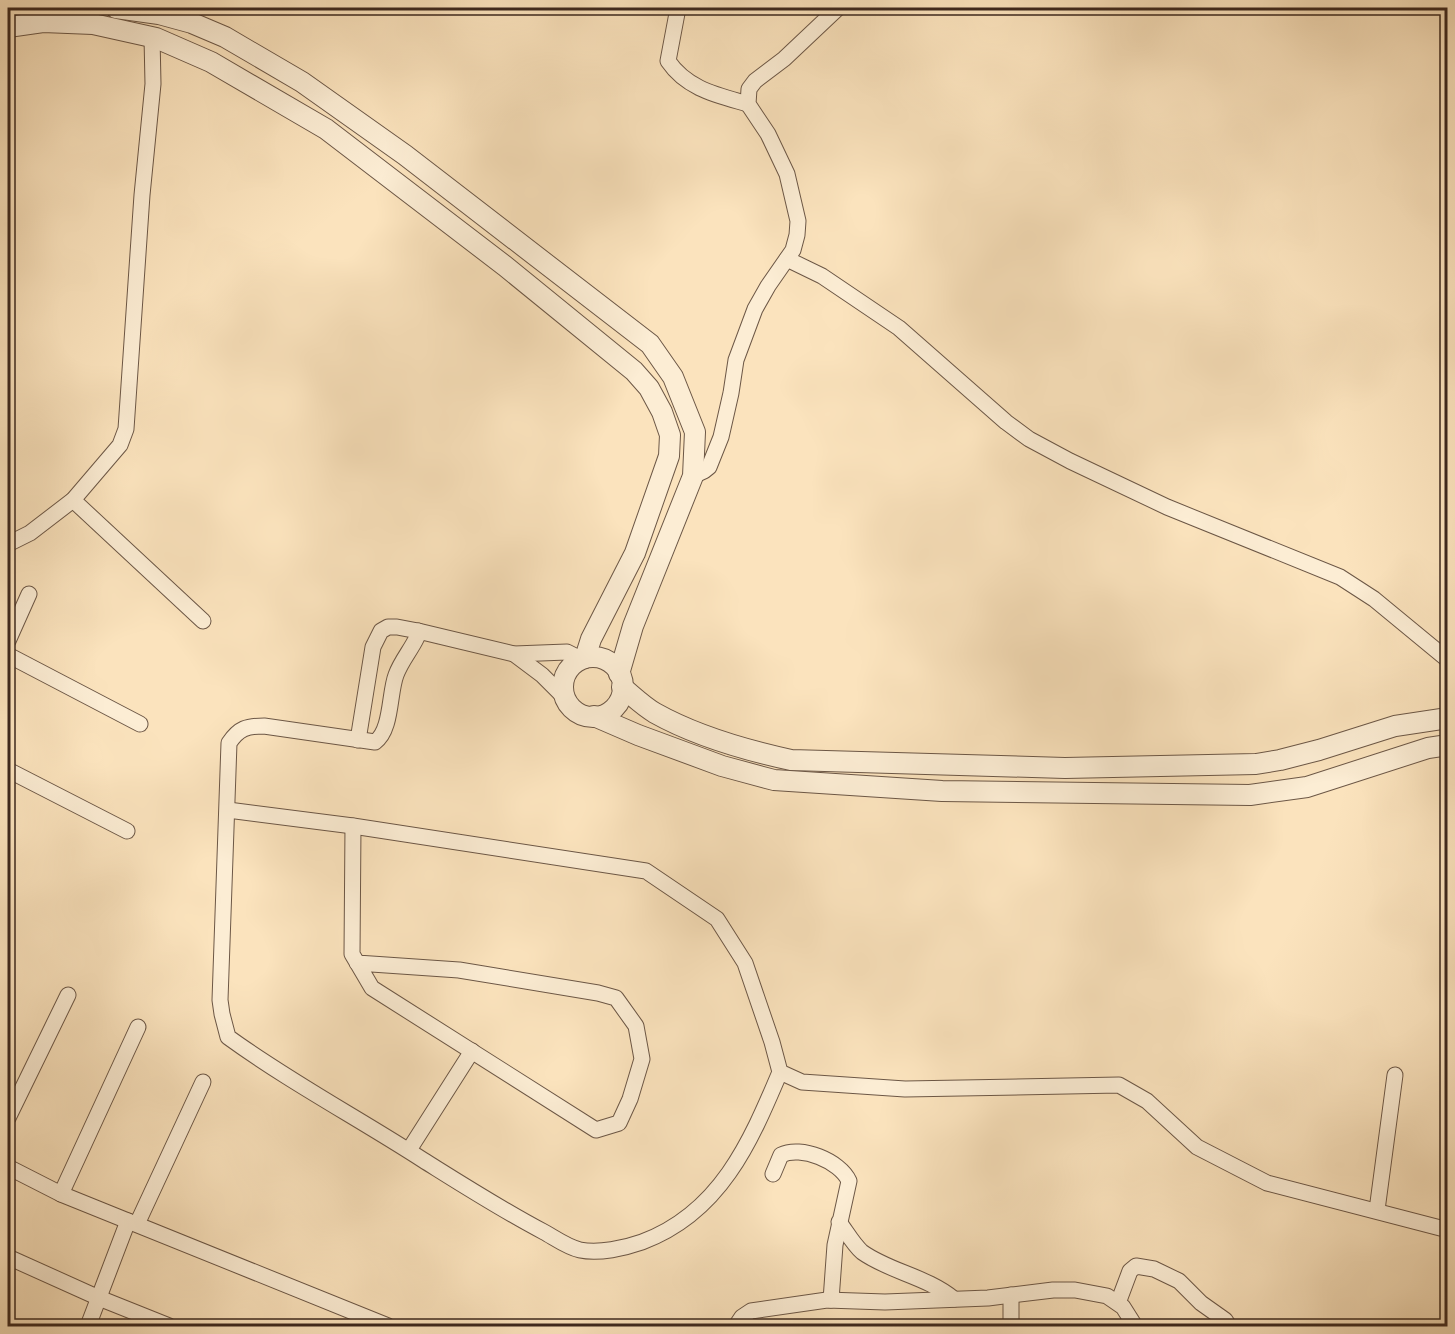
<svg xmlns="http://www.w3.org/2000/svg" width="1455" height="1334" font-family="'IM FELL English',serif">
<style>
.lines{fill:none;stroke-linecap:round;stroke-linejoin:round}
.minor-casing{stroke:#6c5746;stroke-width:17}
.tertiary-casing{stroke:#6c5746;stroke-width:22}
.minor{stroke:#fcedd4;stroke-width:15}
.tertiary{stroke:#fcedd4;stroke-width:20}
</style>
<rect width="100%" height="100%" fill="#fbe3bd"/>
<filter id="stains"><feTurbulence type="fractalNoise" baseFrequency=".00333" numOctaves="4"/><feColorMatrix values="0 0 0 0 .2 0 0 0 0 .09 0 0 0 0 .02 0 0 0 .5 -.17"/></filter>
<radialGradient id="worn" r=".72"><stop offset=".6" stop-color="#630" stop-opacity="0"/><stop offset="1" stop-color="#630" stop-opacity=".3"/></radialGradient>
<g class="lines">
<defs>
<g id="minor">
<path d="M678,8L668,61C687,89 717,95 748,104"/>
<path d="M787,259L822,276L899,328L1006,422L1029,439L1070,461L1167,507L1340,577L1374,599L1448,660"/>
<path d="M693,476L704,471L709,467L721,437L731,393L736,360L755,309L768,286L793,250L797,235L798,221L787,174L768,134L748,104L749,89L755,81L784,59L838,8"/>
<path d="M73,500L203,621"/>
<path d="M8,544L30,533L73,500L120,445L126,429L142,195L153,84L152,37"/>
<path d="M418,631L417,637C411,650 401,661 396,675C389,693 392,730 375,742L264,726C247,726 239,728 229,743L220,1000L222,1014L228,1037C290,1082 358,1118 423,1160C463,1185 502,1210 544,1232C555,1238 567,1247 580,1250C599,1254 625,1248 642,1242C720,1213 750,1143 780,1072"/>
<path d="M8,641L29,594"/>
<path d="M514,654L542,675L565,698"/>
<path d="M8,655L140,724"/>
<path d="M358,740L373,647L381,631L388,627H397L418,631L514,654L567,652L581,659"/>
<path d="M8,770L127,831"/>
<path d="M228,810L353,826L646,871L717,919L745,963L772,1042L780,1072L802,1082L905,1089L1119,1085L1147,1101L1197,1147L1267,1183L1448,1230"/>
<path d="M353,826L352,954L372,988L596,1130L619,1123L630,1099L642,1059L636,1026L616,998L598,993L459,970L357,963"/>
<path d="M8,1118L68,995"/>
<path d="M409,1150L472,1051"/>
<path d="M8,1167L61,1194L388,1326"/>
<path d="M773,1174L781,1155C801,1145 840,1161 849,1181L835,1245L831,1300"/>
<path d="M61,1194L138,1027"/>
<path d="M1377,1210L1395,1075"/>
<path d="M839,1222C846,1231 853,1244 862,1252C890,1272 926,1276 954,1299"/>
<path d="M137,1224L203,1082"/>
<path d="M8,1257L99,1298L169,1326"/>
<path d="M1118,1303L1130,1271L1136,1266L1154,1269L1179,1281L1201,1303L1225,1320L1229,1326"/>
<path d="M88,1326L128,1221"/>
<path d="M736,1326L742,1317L751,1311L827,1300L885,1302L988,1298L1053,1290H1075L1107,1296L1123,1307L1135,1326"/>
<path d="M1011,1326V1295"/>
</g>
<g id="tertiary">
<path d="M116,8L159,14L192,23L225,37L302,82L405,155L650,344L673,377L695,432L693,476L633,626L619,674"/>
<path d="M8,27L43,22L93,24L156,38L211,62L326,129L505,266L634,371L649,388L662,412L670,435L669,456L635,553L591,639L585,658"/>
<circle cx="593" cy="687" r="30"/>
<path d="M622,687C633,696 643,706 655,713C696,736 745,750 791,760L1065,768L1256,764L1280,760L1319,750L1395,726L1448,718"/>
<path d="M594,716L638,735L722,766L774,780L942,791L1250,795L1307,787L1428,748L1448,745"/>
</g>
</defs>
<!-- minor casing -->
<use href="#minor" class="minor-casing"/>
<!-- tertiary casing -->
<use href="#tertiary" class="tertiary-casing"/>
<!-- minor -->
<use href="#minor" class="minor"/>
<!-- tertiary -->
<use href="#tertiary" class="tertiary"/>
</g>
<!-- margin -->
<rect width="1455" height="1334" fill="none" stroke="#fbe3bd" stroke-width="30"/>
<rect x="9" y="9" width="1437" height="1316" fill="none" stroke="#3d281e" stroke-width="3"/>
<rect x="15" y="15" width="1425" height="1304" fill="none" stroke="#3d281e" stroke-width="1.5"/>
<rect width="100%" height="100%" filter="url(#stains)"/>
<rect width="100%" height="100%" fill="url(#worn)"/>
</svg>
